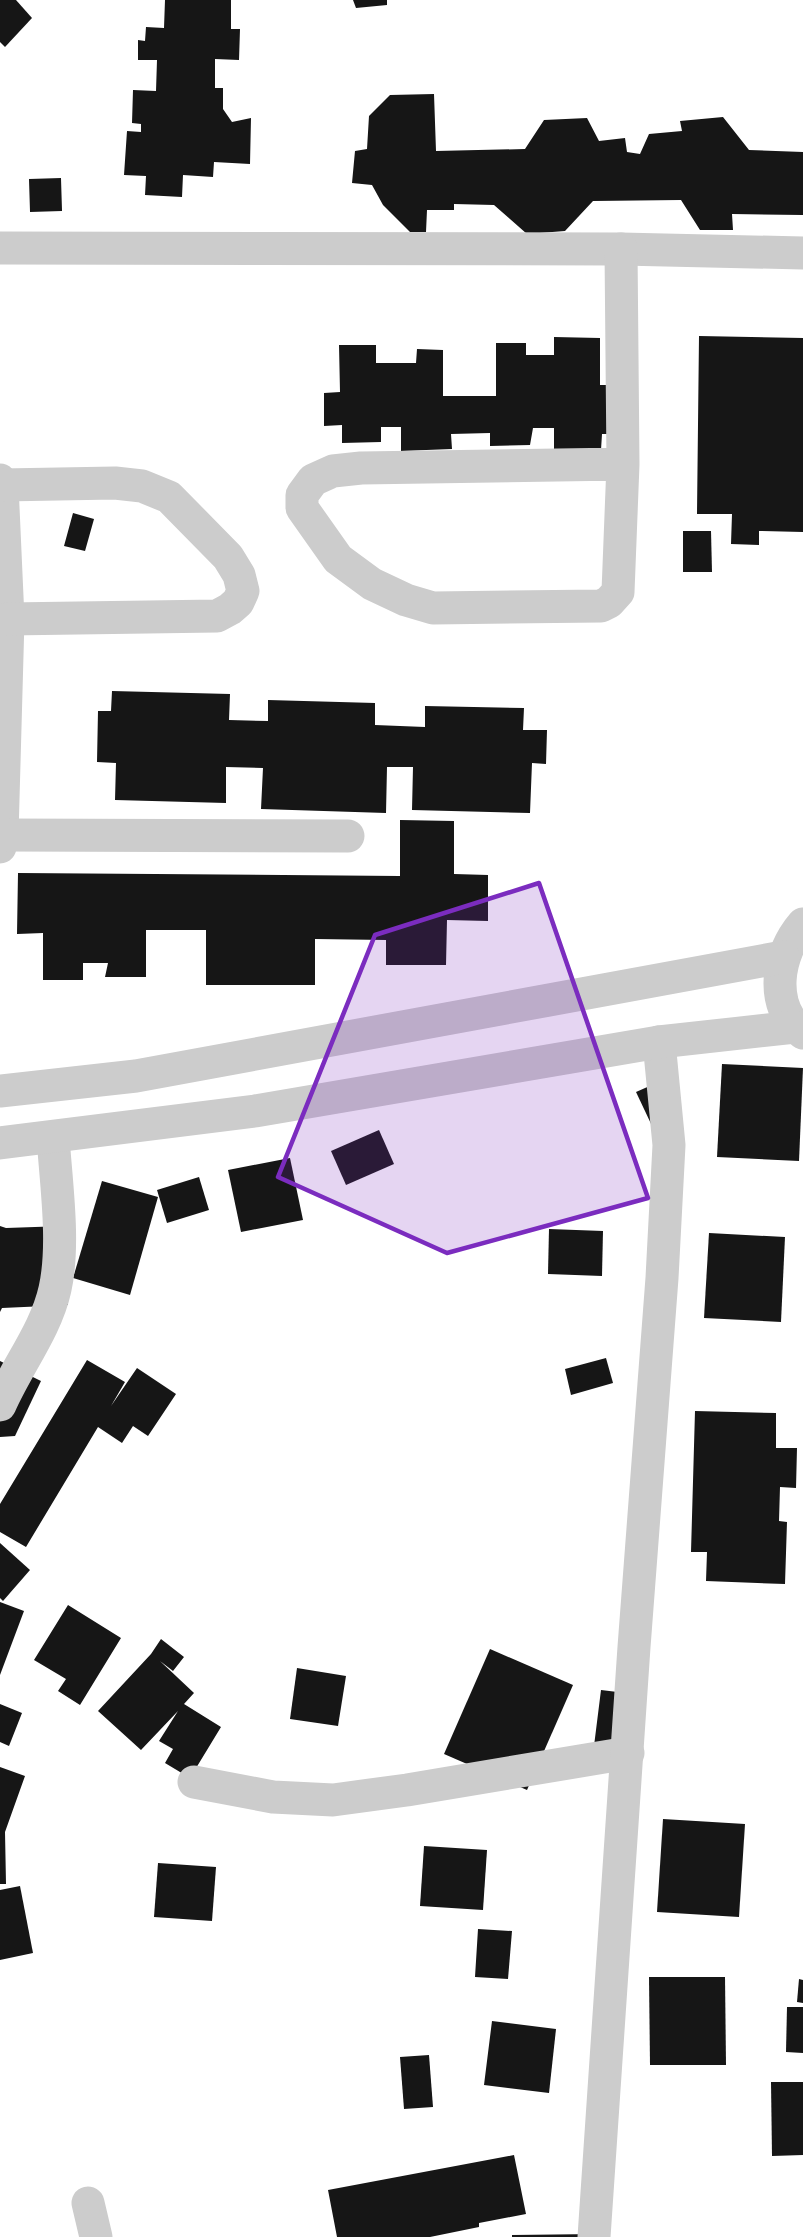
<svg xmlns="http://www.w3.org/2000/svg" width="803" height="2237" font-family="'IBM Plex Sans',sans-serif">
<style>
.building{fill:#161616}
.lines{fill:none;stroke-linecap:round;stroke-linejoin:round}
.minor{stroke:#ccc;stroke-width:33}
.tertiary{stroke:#ccc;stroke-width:33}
.marked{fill:#7b2cbf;fill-opacity:0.2;stroke:#7b2cbf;stroke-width:4.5;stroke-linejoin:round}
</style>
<rect width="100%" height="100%" fill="#fff"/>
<!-- building -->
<g class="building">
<path d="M0,0H16L32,18L5,47L0,42Z"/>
<path d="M165,0H231V29H240L239,60L215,59V88H223V109L232,122L251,118L250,164L214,162L213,177L183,175L182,197L145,195L146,176L124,175L127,131L141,132V124L132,123L133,90L156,91L157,60H138V40L145,41L146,27L164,28Z"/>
<path d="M353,0H387V5L356,8Z"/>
<path d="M434,94L436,151L525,149L544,120L587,118L599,141L625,138L627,152L640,154L649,134L682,131L680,121L723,117L749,150L803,152V215L732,214L733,230H700L681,200L593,201L565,231L527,234L494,205L454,204V210H427L426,232H410L383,205L372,185L352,183L355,151L367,149L369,116L390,95Z"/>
<path d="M61,178L62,211L30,212L29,179Z"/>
<path d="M699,336L803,338V532L759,531V545L731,544L732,514H697Z"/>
<path d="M554,337L600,338V385H621V434H602L601,450H554V428H533L530,445L490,446V433L451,434L452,449L401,451V427H381V442L342,443V425L324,426V393L340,392L339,345H376V363H416L417,349L443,350V396H496V343H526V355H554Z"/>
<path d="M73,513L94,519L85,551L64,546Z"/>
<path d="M683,531H711L712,572H683Z"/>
<path d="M112,691L230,694L229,720L268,721V700L375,703V725L425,727V706L524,708L523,730H547L546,764L532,763L530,813L412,810L413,767H387L386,813L261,809L263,768L226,767V803L115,800L116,763L97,762L98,711H111Z"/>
<path d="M400,820L454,821V874L488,875V921L447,920L446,965H386V940L315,939V985H206V930H146V977H105L108,963H83V980H43V933L17,934L18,873L400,876Z"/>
<path d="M722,1064L803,1068L799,1161L717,1157Z"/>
<path d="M661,1081L653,1128L636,1092Z"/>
<path d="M379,1130L394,1164L346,1185L331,1151Z"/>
<path d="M290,1158L303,1220L241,1232L228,1170Z"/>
<path d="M199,1177L209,1210L167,1223L157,1190Z"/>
<path d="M102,1181L158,1197L130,1295L73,1278Z"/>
<path d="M0,1226L6,1228L64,1226L68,1305L2,1308L0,1312Z"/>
<path d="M549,1229L603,1231L602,1276L548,1274Z"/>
<path d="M709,1233L785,1237L781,1322L704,1318Z"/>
<path d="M606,1358L613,1383L571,1395L565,1369Z"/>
<path d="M87,1360L125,1382L111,1406L137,1368L176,1394L148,1436L133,1426L122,1443L98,1427L26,1547L0,1532V1504Z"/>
<path d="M0,1361L41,1381L15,1436L0,1437Z"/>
<path d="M695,1411L776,1413V1448H797L796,1488L780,1487L779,1521L787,1522L785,1584L706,1581L707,1552H691Z"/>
<path d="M0,1543L30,1570L3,1601L0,1598Z"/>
<path d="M0,1602L24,1611L0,1675Z"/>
<path d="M68,1605L121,1638L80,1705L58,1691L66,1679L34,1660Z"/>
<path d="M161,1639L184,1657L173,1671L160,1661L194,1693L184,1704L221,1727L190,1778L165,1763L173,1749L159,1741L178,1711L141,1750L98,1711L151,1654Z"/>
<path d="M490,1649L573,1685L527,1790L444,1754Z"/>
<path d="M297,1668L346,1676L338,1726L290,1719Z"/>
<path d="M601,1690L634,1694L626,1758L593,1754Z"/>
<path d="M0,1704L22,1713L9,1746L0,1742Z"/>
<path d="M0,1767L25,1776L5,1832L6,1884H0Z"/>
<path d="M663,1819L745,1824L739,1917L657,1912Z"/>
<path d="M424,1846L487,1850L483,1910L420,1906Z"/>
<path d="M158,1863L216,1867L212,1921L154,1917Z"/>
<path d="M20,1886L33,1953L0,1960V1890Z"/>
<path d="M478,1929L512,1931L508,1979L475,1977Z"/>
<path d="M649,1977H725L726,2065H650Z"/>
<path d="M799,1979L803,1980V2003L797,2002Z"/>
<path d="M787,2007H803V2053L786,2052Z"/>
<path d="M492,2021L556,2029L549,2093L484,2085Z"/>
<path d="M429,2055L433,2107L404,2109L400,2057Z"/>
<path d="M771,2082H803V2155L772,2156Z"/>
<path d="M514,2155L526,2214L479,2223V2227L430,2237H337L328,2190Z"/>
<path d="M597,2234V2237H512V2235Z"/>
</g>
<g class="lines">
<!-- minor -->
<g class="minor">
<path d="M0,248L621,249L803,253"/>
<path d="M621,249L623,464L618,592L609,602L601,606L433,608L406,600L372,584L338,559L302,508V495L313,480L333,471L361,468L623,464"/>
<path d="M0,480L2,485L8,619L2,835L0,847"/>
<path d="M2,485L115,483L142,486L169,497L228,557L239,575L243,591L238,602L230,609L217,616L8,619"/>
<path d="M2,835L348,836"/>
<path d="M0,1405C17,1366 46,1330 55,1289C65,1244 56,1183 53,1137"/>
<path d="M194,1782L273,1797L333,1800L407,1790L628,1753"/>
<path d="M88,2203L96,2237"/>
<path d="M594,2237L634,1647L662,1278L669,1145L659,1042"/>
</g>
<!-- tertiary -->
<g class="tertiary">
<path d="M803,924C777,954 768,1006 803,1033"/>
<path d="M0,1091L136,1076L783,957"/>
<path d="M0,1143L255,1111L659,1042L795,1027"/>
</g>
</g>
<!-- marked area -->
<path class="marked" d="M539,883L648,1198L447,1253L278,1177L375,935Z"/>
</svg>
